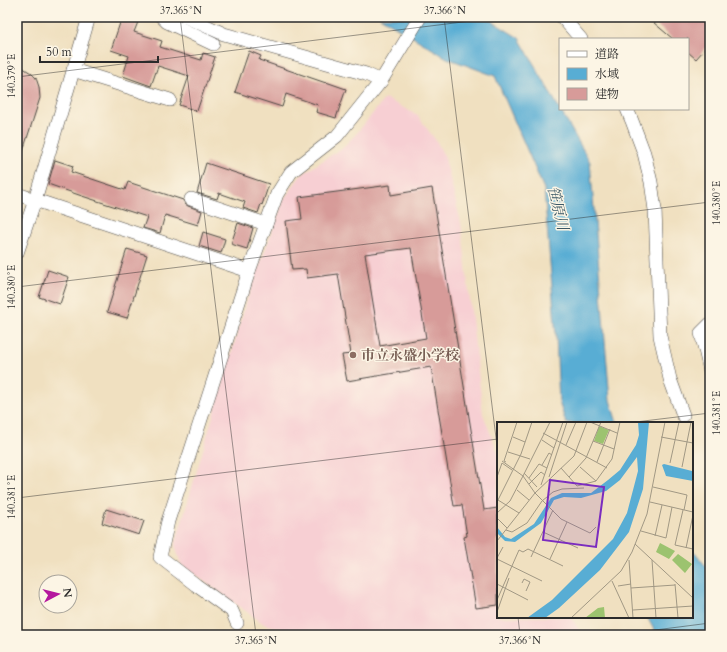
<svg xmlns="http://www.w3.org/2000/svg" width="727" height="652" font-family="Cardo,'Noto Serif JP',serif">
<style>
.built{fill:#f7cfd3}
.water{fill:#58add4;stroke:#426c80}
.building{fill:#d79b99;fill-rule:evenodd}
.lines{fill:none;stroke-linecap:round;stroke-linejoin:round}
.minor-casing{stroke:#494641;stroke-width:14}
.minor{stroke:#fff;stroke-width:13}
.ticks{fill:none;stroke:#2b2b2b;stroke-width:1;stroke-opacity:0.45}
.education-dot{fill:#8d6e63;stroke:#fcf5e5;stroke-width:1.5}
.labels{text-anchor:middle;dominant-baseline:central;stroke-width:3;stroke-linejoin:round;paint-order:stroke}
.education-label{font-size:14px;font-weight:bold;fill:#785e54;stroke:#fcf5e5;text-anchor:start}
.water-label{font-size:15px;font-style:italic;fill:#3b5866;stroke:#fcf5e5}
.inset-road{fill:none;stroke:#a19884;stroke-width:1}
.view{fill:#7b2cbf;fill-opacity:0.15;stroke:#7b2cbf;stroke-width:2}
.inset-edge{fill:none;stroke:#2b2b2b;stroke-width:2}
.neatline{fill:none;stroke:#2b2b2b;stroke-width:1.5}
.ticks-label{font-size:10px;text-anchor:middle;fill:#2b2b2b}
</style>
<rect width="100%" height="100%" fill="#fcf5e5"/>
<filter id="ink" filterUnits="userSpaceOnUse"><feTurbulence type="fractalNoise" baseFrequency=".025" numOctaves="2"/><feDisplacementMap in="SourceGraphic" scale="8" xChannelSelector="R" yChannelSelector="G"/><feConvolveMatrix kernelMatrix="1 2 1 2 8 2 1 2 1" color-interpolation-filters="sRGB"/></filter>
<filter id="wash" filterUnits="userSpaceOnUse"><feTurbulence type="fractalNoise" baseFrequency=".012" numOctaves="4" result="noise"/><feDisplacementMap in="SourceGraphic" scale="16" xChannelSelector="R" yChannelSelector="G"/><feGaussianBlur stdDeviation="0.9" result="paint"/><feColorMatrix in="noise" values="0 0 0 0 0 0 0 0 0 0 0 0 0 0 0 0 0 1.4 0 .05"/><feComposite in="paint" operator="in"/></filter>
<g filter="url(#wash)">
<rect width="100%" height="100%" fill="#f0e0c0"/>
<!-- built -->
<path class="built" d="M385,98L417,115L437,142L445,158L461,223L483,414L498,453V617H571L582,635H304L287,630L264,624L181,565L175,545L248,297L284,199L301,175L342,148L357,133Z"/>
<!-- water -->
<g class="water">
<path d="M380,17H485L519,38L590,162L610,400L617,423H566L559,402L556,336L544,189L495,76L447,58Z"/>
<path d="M692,550L710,571V635H657L647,617H692Z"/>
</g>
<g id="blocks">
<!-- building -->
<g class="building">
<path d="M122,17H140L134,32L162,41L160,47L201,60L203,53L215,57L197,111L179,105L189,76L158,66L151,86L123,76L129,56L111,50Z"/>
<path d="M647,17H710V43L696,59L688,52V39H673Z"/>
<path d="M249,51L261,56L259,60L326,83V82L346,89L336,118L316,112L318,105L286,94L282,107L235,92Z"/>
<path d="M17,64L31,73L36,78L39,87L40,98L20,160H17Z"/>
<path d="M55,160L73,166L71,172L125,190L128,182L183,200L185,204L188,206L202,211L198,225L165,215L160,233L143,228L147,217L79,195L48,184Z"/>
<path d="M206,163L269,184L262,205L261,204L258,213L243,208L245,202L219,193L217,199L197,193Z"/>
<path d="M390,185L391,195L432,188L484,510L498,508V605L476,608L464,537L467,536L462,505L454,506L431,367L347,381L342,355L351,354L338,274L307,278L306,269L292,270L286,221L302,219L299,197ZM411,248L426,338L380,346L365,254Z"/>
<path d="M238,223L253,228L247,249L231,244Z"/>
<path d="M203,232L225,239L221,253L199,246Z"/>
<path d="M127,249L147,255L127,318L107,312Z"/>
<path d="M48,270L69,277L60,304L39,297Z"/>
<path d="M106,509L144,521L139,535L102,523Z"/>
</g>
</g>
</g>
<g filter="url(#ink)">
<use href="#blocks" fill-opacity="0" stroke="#494641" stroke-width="1"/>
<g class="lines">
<defs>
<g id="minor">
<path d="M162,17L167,22L213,44"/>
<path d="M186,17L224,34L366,74L381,81"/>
<path d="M562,17L581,39"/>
<path d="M73,70L170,100"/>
<path d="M627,109L632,121L644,153L651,182L655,210L660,336L670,379L683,415"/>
<path d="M17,194L249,271"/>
<path d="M191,199L266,224"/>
<path d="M17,253L35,200L89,17"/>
<path d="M710,324L701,333L710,371"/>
<path d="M237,623L232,611L196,585L160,557L168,521L249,271L277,194L291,172L337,136L381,81L420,17"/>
</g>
</defs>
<!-- minor casing -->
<use href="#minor" class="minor-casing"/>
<!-- minor -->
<use href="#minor" class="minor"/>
</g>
</g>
<!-- ticks -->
<path class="ticks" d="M180,17L256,635M444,17L498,454M708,17L710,31M17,77L503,17M17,287L710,202M627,423L710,413M17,498L498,439M518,617L520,635M616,635L710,623"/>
<!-- markers -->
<circle class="education-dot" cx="353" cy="355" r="4"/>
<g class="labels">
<!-- education labels -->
<g class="education-label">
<text x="361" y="355">市立永盛小学校</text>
</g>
<!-- water labels -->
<g class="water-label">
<text transform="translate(558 208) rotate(76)">笹原川</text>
</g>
</g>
<!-- overview -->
<g transform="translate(497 422)">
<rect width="196" height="196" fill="#f0e0c0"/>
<path d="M102,4L112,8L106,22L97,19ZM163,121L178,129L172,137L159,130ZM181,132L195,142L188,151L175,138ZM101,186L107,185L108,196H88Z" fill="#9cc36f"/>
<path d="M141,0H152L146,67L132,110L103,148L62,186L48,196H30L55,178L116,117L130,91L141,49L140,35L123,58L109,69L84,76L67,75L57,78L44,101L18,120L8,119L0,111V105L8,115L14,117L37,102L54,76L65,71H94L111,58L123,48L139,23L142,13ZM167,42L195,49L196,59L169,54L165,43Z" fill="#58add4"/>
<path class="inset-road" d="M90,0L77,34L38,71L64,97L93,111L99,105M93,0L120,11M46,11L110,46M16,15L28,20M164,15L196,21M45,18L57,26M96,19L117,27M69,23L79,0M11,30L33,37M9,40L7,39L20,0M100,40L113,7M173,41L182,0M45,43L52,31L55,33M83,45L99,59M185,45L194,0M64,46L80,64L99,59L115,37L123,0M27,51L40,65M0,55L5,41L15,48M52,55L70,0M72,55L89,36L104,0M32,56L42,42L50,46M32,62L44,50L48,53M44,63L66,0M156,65L190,73L187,88M20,68L32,78M1,78L24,32L35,0M1,78L22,91M153,80L196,90M186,88L178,123L196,127M0,91L13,79L26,54L5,39M0,96L10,106M9,108L15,110L30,101L45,79L56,70L65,67L87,66M144,109L169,116L175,85M46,110L81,126M158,114L165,83M0,119L38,71L26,54L53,0M138,122L196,176M189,126L196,93M34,135L56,88M0,136L6,125M0,137L45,159M53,137L70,100M132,138L136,196M155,138L159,196M115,159L132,196M25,161L27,157L33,160L29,169M0,162L31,178M178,162L181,196M121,164L134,162M134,166L178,163M0,178L22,128L26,130L31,127L66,144M136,188L196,184M0,190L12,156M74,196L124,149L135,130L150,92L168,0"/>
<path class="view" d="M53,58L107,65L99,125L46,118Z"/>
<rect width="196" height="196" class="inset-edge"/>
</g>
<!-- margin -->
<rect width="727" height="652" fill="none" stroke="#fcf5e5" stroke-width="44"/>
<!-- legend -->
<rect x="559" y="38" width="130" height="72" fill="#fcf5e5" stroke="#a8a49b"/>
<rect x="567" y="51" width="20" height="6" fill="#ffffff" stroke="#a8a49b"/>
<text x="595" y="58" font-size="12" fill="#2b2b2b">道路</text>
<rect x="567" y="68" width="20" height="12" fill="#58add4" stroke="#a8a49b"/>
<text x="595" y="78" font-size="12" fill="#2b2b2b">水域</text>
<rect x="567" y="88" width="20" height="12" fill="#d79b99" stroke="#a8a49b"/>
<text x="595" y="98" font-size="12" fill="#2b2b2b">建物</text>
<!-- north arrow -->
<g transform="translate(58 594) rotate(83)"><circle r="19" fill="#fcf5e5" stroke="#a8a49b"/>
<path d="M0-3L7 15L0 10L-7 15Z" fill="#b5179e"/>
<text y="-6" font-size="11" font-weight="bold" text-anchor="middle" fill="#2b2b2b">N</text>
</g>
<!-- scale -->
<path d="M40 56v6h118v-6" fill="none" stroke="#2b2b2b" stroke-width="2"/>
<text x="46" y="56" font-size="12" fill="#2b2b2b" stroke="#fcf5e5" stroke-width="3" paint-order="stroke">50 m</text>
<rect x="22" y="22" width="683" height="608" class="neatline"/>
<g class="ticks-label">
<text x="181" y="14">37.365°N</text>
<text x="445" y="14">37.366°N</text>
<text transform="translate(11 76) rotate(-90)" y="4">140.379°E</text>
<text transform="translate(716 203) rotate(-90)" y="4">140.380°E</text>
<text transform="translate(11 287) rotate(-90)" y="4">140.380°E</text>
<text transform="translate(716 413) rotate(-90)" y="4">140.381°E</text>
<text transform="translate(11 497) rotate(-90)" y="4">140.381°E</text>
<text x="256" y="644">37.365°N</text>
<text x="520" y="644">37.366°N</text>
</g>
</svg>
